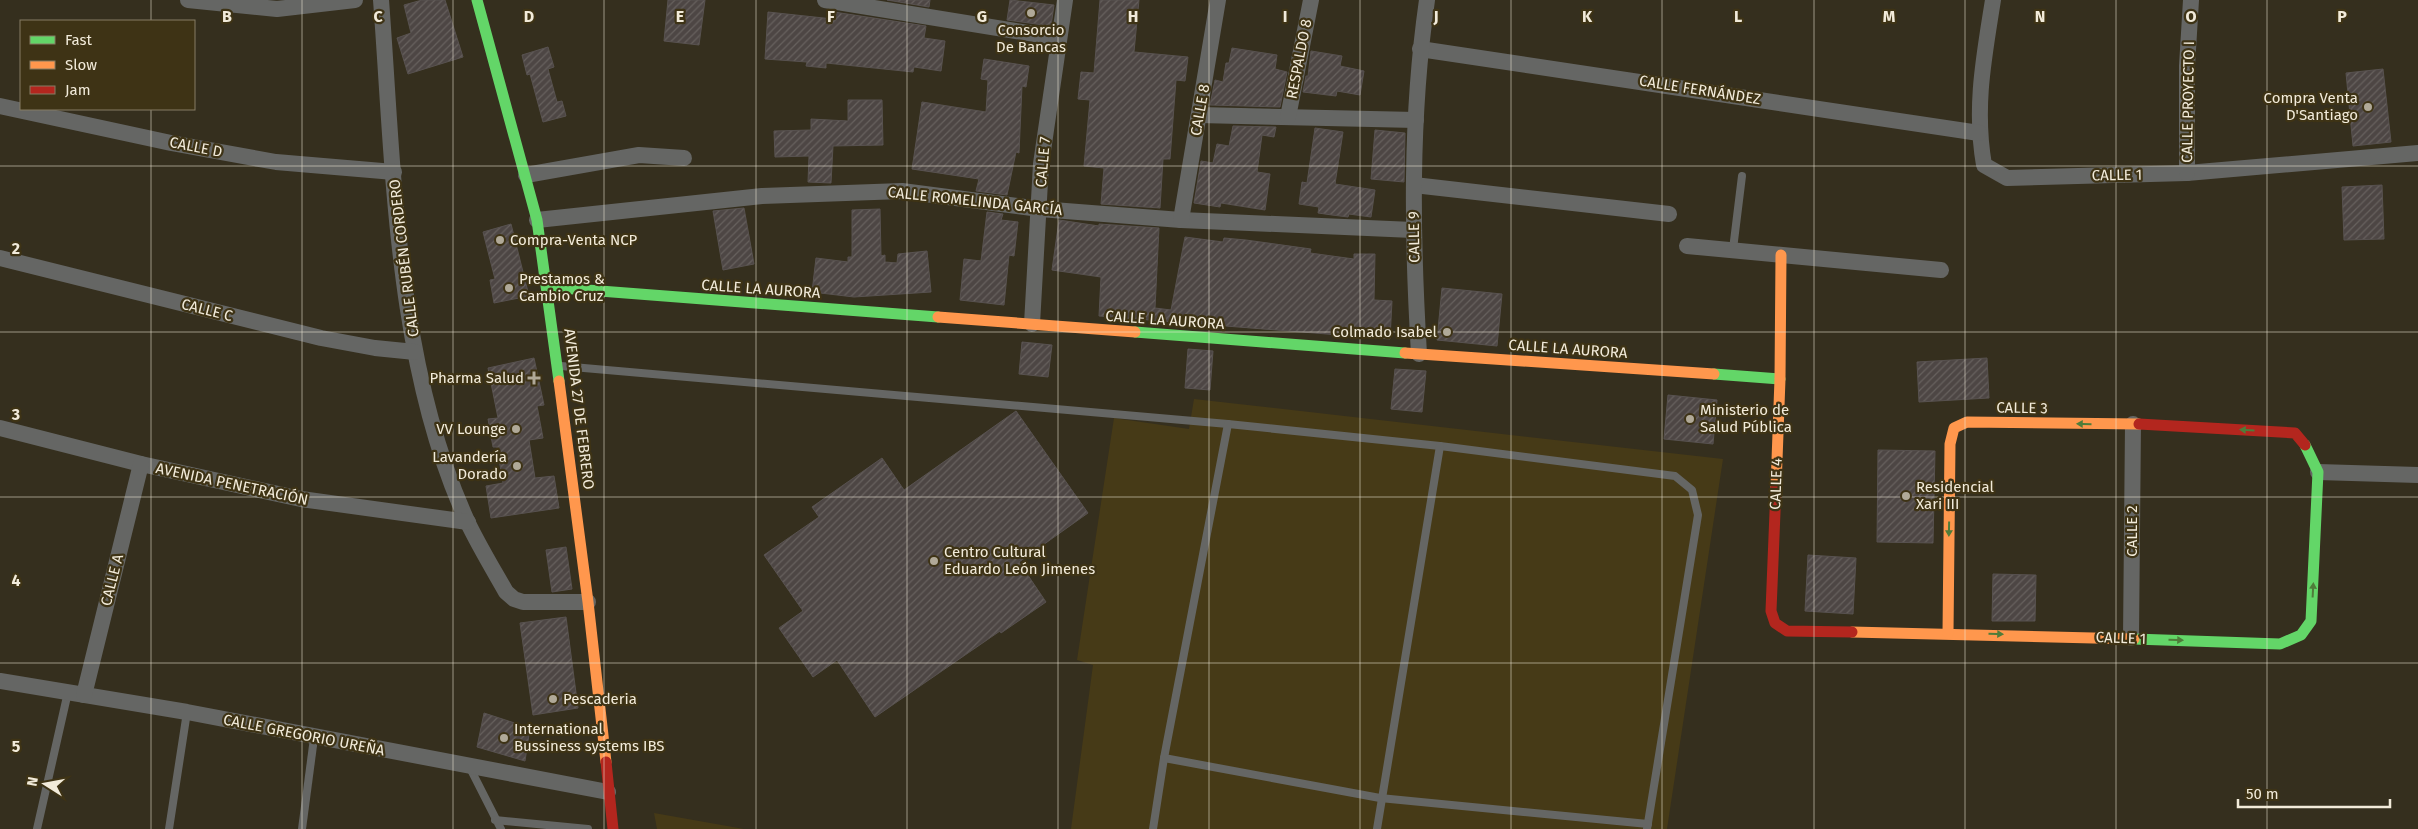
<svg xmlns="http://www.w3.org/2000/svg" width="2418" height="829" font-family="'Fira Sans',sans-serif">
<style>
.built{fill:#463a17}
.building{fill:url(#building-hatch);stroke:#585250}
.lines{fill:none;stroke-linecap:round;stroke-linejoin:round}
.lane{stroke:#656664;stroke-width:8}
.street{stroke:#656664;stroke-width:16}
.fast{stroke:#63d668;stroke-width:11}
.slow{stroke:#ff974d;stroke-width:11}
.jam{stroke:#b3261e;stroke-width:11}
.oneway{fill:#4f7c3a}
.grid{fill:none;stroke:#f2ebda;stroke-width:1;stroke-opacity:0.55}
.poi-dot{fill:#b0a998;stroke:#3e3315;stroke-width:2}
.labels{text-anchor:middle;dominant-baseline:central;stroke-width:4.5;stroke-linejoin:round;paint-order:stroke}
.poi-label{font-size:15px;fill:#f2ebda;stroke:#3e3315;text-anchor:start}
.street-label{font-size:15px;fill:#f2ebda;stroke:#3e3315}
.grid-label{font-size:16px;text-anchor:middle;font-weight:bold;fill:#f2ebda;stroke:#3e3315;stroke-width:4.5;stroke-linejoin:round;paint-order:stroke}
</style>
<defs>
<pattern id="building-hatch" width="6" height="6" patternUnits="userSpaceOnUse" patternTransform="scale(1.25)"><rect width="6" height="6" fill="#4d4644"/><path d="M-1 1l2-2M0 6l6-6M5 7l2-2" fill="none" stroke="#67615e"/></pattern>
</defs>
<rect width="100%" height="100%" fill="#352f1e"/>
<!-- built -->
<g class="built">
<path d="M1194,399L1723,459L1667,829H1071L1093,665L1077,660L1114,418L1189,429Z"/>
<path d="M654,813L744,829H657Z"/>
</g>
<!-- building -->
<g class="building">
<path d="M422,0H445L463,57L408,74L397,38L411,33L404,5Z"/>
<path d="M668,0H705L699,45L664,41Z"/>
<path d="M887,0H930L929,7Z"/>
<path d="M1010,0L1054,5L1051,26L1007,20Z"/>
<path d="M1100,0H1139L1134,52L1188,57L1185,81L1176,80L1170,159H1163L1160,208L1101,204L1104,168L1084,166L1090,100L1078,99L1081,72L1094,73Z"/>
<path d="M768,12L833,19L834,12L926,26L924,38L945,41L941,71L914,67L913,72L826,63V68L806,66L807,62L765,59Z"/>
<path d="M548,47L554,67L548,69L557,102L562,101L566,116L543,122L530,74L527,75L522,55Z"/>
<path d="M1232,48L1277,55L1275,69L1287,72L1280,107L1210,105L1215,80L1223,82L1226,63H1229Z"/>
<path d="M1311,51L1342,56L1340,66L1364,71L1360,95L1337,91L1336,96L1303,92L1306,76H1308Z"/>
<path d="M984,59L1029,66L1026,87L1022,86L1019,153L1016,152L1007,195L976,191L979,179L912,169L922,102L986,112L988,80L981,79Z"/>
<path d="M2383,69L2391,142L2353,146L2346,73Z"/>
<path d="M848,100H882L883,145L833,146L831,183L808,182L809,156L775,157L774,131L811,130V119L848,121Z"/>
<path d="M1233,126L1276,127L1274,137L1262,135L1257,172L1270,174L1265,210L1221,203L1220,207L1194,203L1201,161L1213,163L1217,144L1229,146Z"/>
<path d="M1315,128L1343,132L1335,184L1375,190L1371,217L1349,214L1348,217L1332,215L1318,213L1319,207L1299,204L1302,182L1307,183Z"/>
<path d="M1375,130L1405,133L1404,182L1371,179Z"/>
<path d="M2382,185L2384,239L2344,240L2342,187Z"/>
<path d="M744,208L754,264L723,270L713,211Z"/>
<path d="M880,209L881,256L885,255V262L897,263L898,254L927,251L931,292L854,297L812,292L816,258L848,262V257H852V210Z"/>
<path d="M987,212L1003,214L1001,220L1018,222L1014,256L1009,255L1004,305L960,300L964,259L981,261Z"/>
<path d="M1059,220L1099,226V224L1159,228L1155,308L1171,310L1185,237L1223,242L1224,238L1246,240L1311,249L1310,253L1354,259V254H1375L1374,300L1392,301L1390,339L1099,316L1101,277L1052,270Z"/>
<path d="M511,224L529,296L494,303L490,280L495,279L483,232Z"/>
<path d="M1442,288L1502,294L1497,346L1437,340Z"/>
<path d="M1022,342L1052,345L1048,377L1019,374Z"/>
<path d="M1188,349L1213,351L1210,390L1185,388Z"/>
<path d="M534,358L544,405L537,406L543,438L529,440L535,478L554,476L559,508L491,518L486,486L503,483L497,447H493L488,419L498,418L488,368Z"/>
<path d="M1987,358L1989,398L1919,402L1917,362Z"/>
<path d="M1395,369L1426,371L1422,412L1391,409Z"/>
<path d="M1668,395L1717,400L1713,444L1664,439Z"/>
<path d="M1016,411L1088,513L1019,562L1046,602L1001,633L1000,631L875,717L837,660L813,677L779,628L803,611L764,555L819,517L812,507L882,458L904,490Z"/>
<path d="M1878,450L1935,451L1933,543L1877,542Z"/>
<path d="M566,547L572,589L552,592L546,550Z"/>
<path d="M1808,555L1856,558L1853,614L1805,611Z"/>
<path d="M1993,574L2036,575L2035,621H1992Z"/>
<path d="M566,617L578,708L533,715L520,623Z"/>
<path d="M484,713L530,728L525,761L477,747Z"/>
</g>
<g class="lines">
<!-- lane -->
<g class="lane">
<path d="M1733,249L1742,176"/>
<path d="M561,366L1228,424L1440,446L1675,476L1692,490L1698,515L1647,829"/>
<path d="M1164,758L1380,798L1648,824"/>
<path d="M469,766L501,829"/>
<path d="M495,820L588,829"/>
<path d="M37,829L68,692"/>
<path d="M169,829L187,712"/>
<path d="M302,829L314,738"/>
<path d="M1153,829L1164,758L1228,424"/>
<path d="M1377,829L1440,446"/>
</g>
<!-- street -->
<g class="street">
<path d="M188,0L277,9L355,0"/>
<path d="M381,0C394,171 395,365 468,523C479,546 493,569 506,592L514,599L523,602H588"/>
<path d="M825,0L1059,38"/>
<path d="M1993,0C1984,57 1974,107 1984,165L2007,178L2187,173L2418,153"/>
<path d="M1420,49L1979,133"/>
<path d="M0,106L171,143L276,162L394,172"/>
<path d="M1199,115L1416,120"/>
<path d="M1288,117L1311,0"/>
<path d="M2187,173V66L2191,0"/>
<path d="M526,175L639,155L684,158"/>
<path d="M1414,185L1669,214"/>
<path d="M537,220L762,196L902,191L1040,209L1181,220L1413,230"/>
<path d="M1181,220L1218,0"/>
<path d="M1687,246L1941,270"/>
<path d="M0,258L321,338L375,348L415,352"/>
<path d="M1032,324L1041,164L1065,0"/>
<path d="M1419,354C1412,236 1410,118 1427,0"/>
<path d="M0,428L141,464L301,499L468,522"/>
<path d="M2318,472L2418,475"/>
<path d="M2131,638L2133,424"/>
<path d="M0,681L187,712L608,792"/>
<path d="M84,695L141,464"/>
</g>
<!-- fast -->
<g class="fast">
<path d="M477,0L537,220L559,381"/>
<path d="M548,287L938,317"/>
<path d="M1135,332L1405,353"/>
<path d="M1714,374L1780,379"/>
<path d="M2134,639L2280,644L2301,635L2311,621L2318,472L2305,445"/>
</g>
<!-- slow -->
<g class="slow">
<path d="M938,317L1135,332"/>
<path d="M1405,353L1714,374"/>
<path d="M559,381L588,602L606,762"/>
<path d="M1776,487L1780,379L1781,255"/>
<path d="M1852,632L2134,639"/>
<path d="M1948,633L1950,444L1954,428L1967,422L2139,424"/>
</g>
<!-- jam -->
<g class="jam">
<path d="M2139,424L2295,433L2305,445"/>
<path d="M1776,487L1771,611L1775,623L1787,631L1852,632"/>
<path d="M606,762L613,829"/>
</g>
</g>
<!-- one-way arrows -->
<defs><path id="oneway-solid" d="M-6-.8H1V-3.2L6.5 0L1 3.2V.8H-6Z" transform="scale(1.25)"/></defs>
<g class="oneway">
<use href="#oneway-solid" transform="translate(2084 424) rotate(-179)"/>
<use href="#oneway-solid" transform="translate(2247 430) rotate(-177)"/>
<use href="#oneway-solid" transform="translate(1949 529) rotate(91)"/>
<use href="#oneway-solid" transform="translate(2313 590) rotate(-87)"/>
<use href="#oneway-solid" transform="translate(1996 634) rotate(2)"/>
<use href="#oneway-solid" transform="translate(2176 640) rotate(2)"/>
</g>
<!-- grid -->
<path class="grid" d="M151,0V21M302,0V829M453,0V829M604,0V829M756,0V829M907,0V829M1058,0V829M1209,0V829M1360,0V829M1511,0V829M1662,0V829M1814,0V829M1965,0V829M2116,0V829M2267,0V829M151,109V829M0,166H2418M0,332H2418M0,497H2418M0,663H2418"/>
<!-- markers -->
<g class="poi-dot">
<circle cx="1031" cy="13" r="5"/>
<circle cx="2368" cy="107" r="5"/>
<circle cx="500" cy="240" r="5"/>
<circle cx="509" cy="288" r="5"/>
<circle cx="1447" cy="332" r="5"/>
<path d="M531.5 370.5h5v5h5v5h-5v5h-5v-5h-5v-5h5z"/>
<circle cx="1690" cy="419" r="5"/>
<circle cx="516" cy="429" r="5"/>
<circle cx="517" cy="466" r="5"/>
<circle cx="1906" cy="496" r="5"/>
<circle cx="934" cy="561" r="5"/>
<circle cx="553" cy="699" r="5"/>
<circle cx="504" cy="738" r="5"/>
</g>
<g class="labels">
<!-- poi labels -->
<g class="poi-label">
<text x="1031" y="30" text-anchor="middle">Consorcio<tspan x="1031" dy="17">De Bancas</tspan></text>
<text x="2358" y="98" text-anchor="end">Compra Venta<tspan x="2358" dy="17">D'Santiago</tspan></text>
<text x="510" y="240">Compra-Venta NCP</text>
<text x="519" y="279">Prestamos &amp;<tspan x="519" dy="17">Cambio Cruz</tspan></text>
<text x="1437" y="332" text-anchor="end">Colmado Isabel</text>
<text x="524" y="378" text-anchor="end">Pharma Salud</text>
<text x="1700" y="410">Ministerio de<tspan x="1700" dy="17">Salud Pública</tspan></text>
<text x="506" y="429" text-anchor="end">VV Lounge</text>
<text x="507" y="457" text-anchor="end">Lavandería<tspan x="507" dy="17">Dorado</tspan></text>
<text x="1916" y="487">Residencial<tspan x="1916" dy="17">Xari III</tspan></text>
<text x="944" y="552">Centro Cultural<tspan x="944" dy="17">Eduardo León Jimenes</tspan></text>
<text x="563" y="699">Pescaderia</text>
<text x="514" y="729">International<tspan x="514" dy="17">Bussiness systems IBS</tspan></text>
</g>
<!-- street labels -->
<g class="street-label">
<text transform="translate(1299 59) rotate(-79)">RESPALDO 8</text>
<text transform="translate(1700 90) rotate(9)">CALLE FERNÁNDEZ</text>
<text transform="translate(2188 102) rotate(-89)">CALLE PROYECTO I</text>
<text transform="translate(1200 110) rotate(-80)">CALLE 8</text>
<text transform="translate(196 147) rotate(11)">CALLE D</text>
<text transform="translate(1043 162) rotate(-85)">CALLE 7</text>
<text transform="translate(2117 175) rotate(-1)">CALLE 1</text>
<text transform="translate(975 201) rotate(6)">CALLE ROMELINDA GARCÍA</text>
<text transform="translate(1414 237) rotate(-91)">CALLE 9</text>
<text transform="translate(404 258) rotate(-97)">CALLE RUBÉN CORDERO</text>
<text transform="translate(761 289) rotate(4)">CALLE LA AURORA</text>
<text transform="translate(207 310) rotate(14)">CALLE C</text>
<text transform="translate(1165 320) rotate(4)">CALLE LA AURORA</text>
<text transform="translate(1568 349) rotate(4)">CALLE LA AURORA</text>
<text transform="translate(2022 408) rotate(1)">CALLE 3</text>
<text transform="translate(579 409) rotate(83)">AVENIDA 27 DE FEBRERO</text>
<text transform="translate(232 484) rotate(12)">AVENIDA PENETRACIÓN</text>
<text transform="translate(1776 484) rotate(-88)">CALLE 4</text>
<text transform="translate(2132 531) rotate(-90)">CALLE 2</text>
<text transform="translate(112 580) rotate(-76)">CALLE A</text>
<text transform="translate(2121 638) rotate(2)">CALLE 1</text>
<text transform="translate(304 735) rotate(11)">CALLE GREGORIO UREÑA</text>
</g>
</g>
<g class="grid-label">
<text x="227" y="22">B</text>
<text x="378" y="22">C</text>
<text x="529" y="22">D</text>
<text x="680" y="22">E</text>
<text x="831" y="22">F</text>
<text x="982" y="22">G</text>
<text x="1133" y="22">H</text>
<text x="1285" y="22">I</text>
<text x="1436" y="22">J</text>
<text x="1587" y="22">K</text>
<text x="1738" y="22">L</text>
<text x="1889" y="22">M</text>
<text x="2040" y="22">N</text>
<text x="2191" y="22">O</text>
<text x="2342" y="22">P</text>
<text x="16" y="254">2</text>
<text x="16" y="420">3</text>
<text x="16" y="586">4</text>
<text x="16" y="752">5</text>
</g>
<!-- legend -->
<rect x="20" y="20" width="175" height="90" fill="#3e3315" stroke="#867d64"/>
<rect x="30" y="36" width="25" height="8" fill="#63d668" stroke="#867d64"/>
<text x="65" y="45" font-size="15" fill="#f2ebda">Fast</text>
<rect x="30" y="61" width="25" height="8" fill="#ff974d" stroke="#867d64"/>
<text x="65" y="70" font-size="15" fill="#f2ebda">Slow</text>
<rect x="30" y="86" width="25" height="8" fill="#b3261e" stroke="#867d64"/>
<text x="65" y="95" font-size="15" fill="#f2ebda">Jam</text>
<!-- north arrow -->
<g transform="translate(45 784) rotate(281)" stroke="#3e3315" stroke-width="4" paint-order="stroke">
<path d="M0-4L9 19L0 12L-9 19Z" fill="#f2ebda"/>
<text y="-8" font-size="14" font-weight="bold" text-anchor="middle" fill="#f2ebda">N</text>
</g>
<!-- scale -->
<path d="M2238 799v8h152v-8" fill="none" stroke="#f2ebda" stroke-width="2.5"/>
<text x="2246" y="799" font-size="15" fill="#f2ebda" stroke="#3e3315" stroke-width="4" paint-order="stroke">50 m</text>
</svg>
